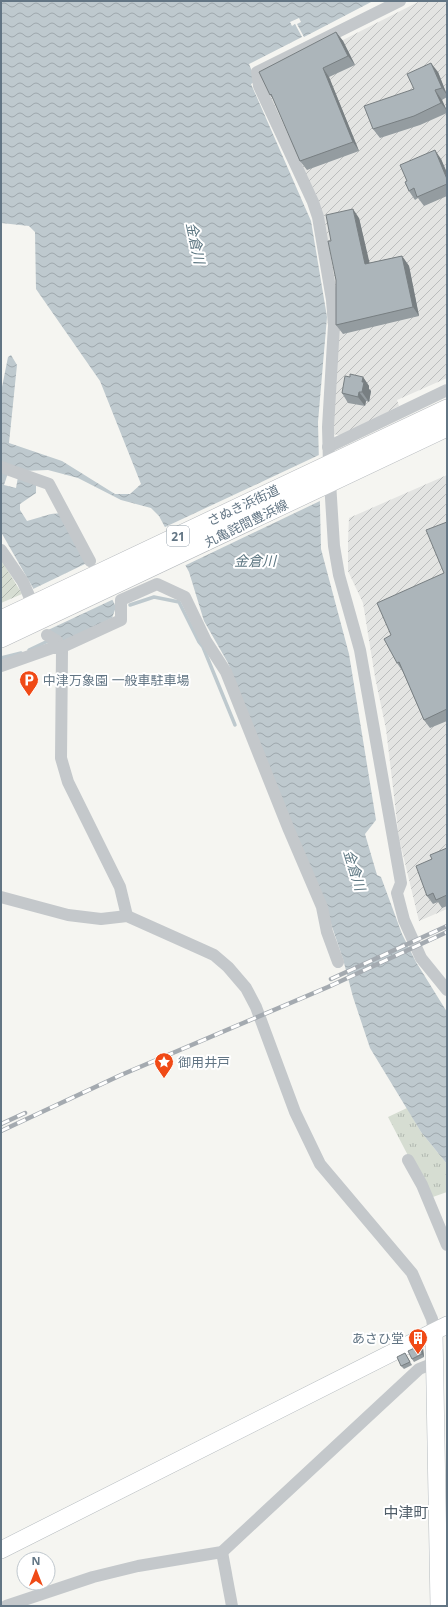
<svg xmlns="http://www.w3.org/2000/svg" width="448" height="1607" font-family="'Noto Sans','Noto Sans JP',sans-serif">
<style>
.industrial{fill:url(#industrial-furrows)}
.park{fill:url(#park-tufts)}
.garden{fill:url(#garden-furrows)}
.water{fill:url(#water-waves)}
.pier{fill:#f5f5f1}
.lines{fill:none;stroke-linecap:round;stroke-linejoin:round}
.stream{stroke:#bec9ce;stroke-width:3.5}
.secondary-casing{stroke:#b4babe;stroke-width:18}
.primary-casing{stroke:#b5b9bd;stroke-width:20}
.street{stroke:#c4c8cb;stroke-width:12}
.secondary{stroke:#fff;stroke-width:17}
.primary{stroke:#fff;stroke-width:19}
.rail-casing{stroke:#a4aab0;stroke-width:4.5}
.rail{stroke:#fff;stroke-width:3;stroke-dasharray:9;stroke-linecap:butt}
.wall{fill:#949ca0}
.shaded-wall{fill:#787f82}
.building{fill:#acb5ba;stroke:#787f82}
.labels{text-anchor:middle;dominant-baseline:central;stroke-width:4;stroke-linejoin:round;paint-order:stroke}
.shield{fill:#fff;stroke:#919ea9;stroke-width:1}
.shield-label{font-size:12px;font-weight:bold;fill:#627584}
.street-label{font-size:13px;fill:#627584;stroke:#fff}
.poi-label{font-size:13px;fill:#627584;stroke:#fff;text-anchor:start}
.water-label{font-size:14px;font-style:italic;fill:#5d7782;stroke:#fff}
.quarter-label{font-size:15px;fill:#505e69;stroke:#fff}
</style>
<defs>
<pattern id="industrial-furrows" width="10" height="10" patternUnits="userSpaceOnUse"><rect width="10" height="10" fill="#e3e4e2"/><path d="M-1 1l2-2M0 10L10 0M9 11l2-2" fill="none" stroke="#bbbdbd"/></pattern>
<pattern id="park-tufts" width="24" height="20" patternUnits="userSpaceOnUse"><rect width="24" height="20" fill="#d6ddd2"/><path d="M3 7l-1-3M5 7V3M7 7l1-3M15 17l-1-3M17 17v-4M19 17l1-3" fill="none" stroke="#b1b8b0"/></pattern>
<pattern id="garden-furrows" width="10" height="10" patternUnits="userSpaceOnUse"><rect width="10" height="10" fill="#d6ddd2"/><path d="M-1 1l2-2M0 10L10 0M9 11l2-2" fill="none" stroke="#b1b8b0"/></pattern>
<pattern id="water-waves" width="16" height="10" patternUnits="userSpaceOnUse"><rect width="16" height="10" fill="#bec9ce"/><path d="M0 5q4-4 8 0t8 0" fill="none" stroke="#9ea8ad"/></pattern>
</defs>
<rect width="100%" height="100%" fill="#f5f5f1"/>
<!-- industrial -->
<g class="industrial">
<path d="M420,1H447V378L397,400L399,406L342,435H337L334,434L322,220L262,85L264,80Z"/>
<path d="M447,475V909L419,921L399,838L386,729L375,677L363,603L348,571V541L349,518Z"/>
</g>
<!-- park -->
<path class="park" d="M407,1108L421,1132L447,1164V1192L430,1198L388,1117Z"/>
<!-- garden -->
<path class="garden" d="M1,559L22,594L1,603Z"/>
<!-- water -->
<g class="water">
<path d="M1,1H373L304,37L297,24L301,22L299,18L290,22L292,26L295,24L302,37L249,64L256,81L251,84L311,221L327,317L318,422L321,549L349,654L376,820L365,834L377,875L381,877L402,934L416,962L447,1012V1164L421,1132L370,1048L353,997L343,959L328,915L228,663L204,621L189,572L159,516L151,508L121,500L78,478L48,470L24,471L1,463V392L8,357L11,355L17,365L9,443L62,461L115,494H130L141,484L100,381L36,289L35,232L29,226L1,223Z"/>
<path d="M1,471L8,473L4,485L16,488L18,477L36,483V493L20,504V510L27,521L51,514L62,513L112,599L116,607L112,618L62,643L49,630L33,588L1,532Z"/>
</g>
<!-- pier -->
<g class="pier">
<path d="M321,454L322,500L184,566L163,528Z"/>
<path d="M89,562L114,599L48,630L31,590Z"/>
</g>
<g class="lines">
<!-- stream -->
<g class="stream">
<path d="M130,605L154,597L179,602L199,642L203,647L235,725"/>
<path d="M29,650L50,640"/>
<path d="M1,658L21,653"/>
</g>
<defs>
<g id="secondary">
<path d="M434,1332L439,1606"/>
<path d="M1,1550L447,1325"/>
</g>
<g id="primary">
<path d="M1,620L447,409"/>
<path d="M1,638L447,427"/>
</g>
</defs>
<!-- secondary casing -->
<use href="#secondary" class="secondary-casing"/>
<!-- primary casing -->
<use href="#primary" class="primary-casing"/>
<!-- street -->
<g class="street">
<path d="M328,447L447,390"/>
<path d="M329,465L328,427L334,325L332,300L318,217L313,202L259,86L257,72L400,1"/>
<path d="M1,467L49,484L90,561"/>
<path d="M330,482L334,546L339,575L360,650L401,883L397,893L404,920L421,958L447,990"/>
<path d="M1,550L23,582L33,605"/>
<path d="M47,635L57,641L62,651L61,758L68,782L120,887L127,916"/>
<path d="M1,666L52,648H60L121,620V600L157,584L185,597L206,641L226,672L289,830L322,907L327,932L338,962"/>
<path d="M1,897L68,915L101,919L127,916L203,950L214,955L228,967L246,988L256,1007L295,1112L320,1164L412,1273L432,1319L434,1332"/>
<path d="M408,1160L422,1185L447,1245"/>
<path d="M222,1552L232,1606"/>
<path d="M6,1606L93,1577L138,1566L222,1552L419,1369L434,1363"/>
</g>
<!-- secondary -->
<use href="#secondary" class="secondary"/>
<!-- primary -->
<use href="#primary" class="primary"/>
<defs>
<g id="rail">
<path d="M331,979L447,926"/>
<path d="M1,1124L25,1113"/>
<path d="M1,1131L121,1075L328,987L447,932"/>
</g>
</defs>
<!-- rail casing -->
<use href="#rail" class="rail-casing"/>
<!-- rail -->
<use href="#rail" class="rail"/>
</g>
<!-- wall -->
<g class="wall">
<path d="M336,32L343,41L355,65L329,77L359,151L307,170L300,161L274,100L270,95Z"/>
<path d="M438,72L447,95V97L442,100L447,111V113L420,125L380,138L373,129L414,89Z"/>
<path d="M441,159L447,173V196L424,206L418,198L415,200L409,191Z"/>
<path d="M359,218L369,263L402,256L409,266L419,316L343,334L336,325V280L331,241Z"/>
<path d="M350,377H363L369,386V389L371,391L369,402L366,401L365,406L348,403L342,393Z"/>
<path d="M447,522V721L430,728L424,720L403,672L397,663L391,635L444,573Z"/>
<path d="M447,848V906L442,908L438,902L433,904L427,896L432,859Z"/>
<path d="M421,1345L423,1348L424,1357L414,1362L412,1359Z"/>
<path d="M405,1353L412,1365L404,1369L401,1366Z"/>
</g>
<!-- shaded-wall -->
<g class="shaded-wall">
<path d="M336,32L343,41L355,65L348,56Z"/>
<path d="M431,63L438,72L447,95L442,88Z"/>
<path d="M323,68L329,77L359,151L353,142Z"/>
<path d="M435,90L442,100L447,111L441,103Z"/>
<path d="M435,150L441,159L447,173V179Z"/>
<path d="M353,209L359,218L372,273L365,264Z"/>
<path d="M402,256L409,266L419,316L413,307Z"/>
<path d="M363,377L369,386V389L371,391L369,402L362,392V382Z"/>
<path d="M359,392L366,401L365,406L358,397Z"/>
<path d="M421,1345L423,1348L424,1357L422,1354Z"/>
</g>
<!-- building -->
<g class="building">
<path d="M336,32L348,56L323,68L353,142L300,161L271,94L270,95L259,72Z"/>
<path d="M431,63L442,88L435,90L441,103L414,116L373,129L364,106L414,89L407,74Z"/>
<path d="M435,150L447,179V184L417,197L414,188L409,191L405,182L407,181L400,165Z"/>
<path d="M353,209L365,264L402,256L413,307L336,325V280L328,241H331L326,215Z"/>
<path d="M350,374L363,377L362,382H364L362,392H359L358,397L342,393L345,376L350,377Z"/>
<path d="M447,522V709L424,720L399,662L397,663L384,639L391,635L377,603L444,573L426,530Z"/>
<path d="M447,848V895L436,900L433,893L427,896L416,866L432,859L430,855Z"/>
<path d="M421,1345L422,1354L412,1359L408,1351Z"/>
<path d="M405,1353L410,1362L401,1366L397,1357Z"/>
</g>
<!-- icons -->
<defs>
<symbol id="parking-pin" viewBox="-11 -11 22 30"><path d="M0 17L-7.5 6A9.5 9.5 0 1 1 7.5 6Z" fill="#f04a16" stroke="#fff"/><path d="M-3.5-5.5H1a3.5 3.5 0 0 1 0 7H-1V5.5H-3.5ZM-1-3.4V-.6H.8a1.4 1.4 0 0 0 0-2.8Z" fill="#fff"/></symbol>
<symbol id="sight-pin" viewBox="-11 -11 22 30"><path d="M0 17L-7.5 6A9.5 9.5 0 1 1 7.5 6Z" fill="#f04a16" stroke="#fff"/><path d="M0-6L1.8-2.2L6-1.7L2.9 1.2L3.7 5.4L0 3.3L-3.7 5.4L-2.9 1.2L-6-1.7L-1.8-2.2Z" fill="#fff"/></symbol>
<symbol id="building-pin" viewBox="-11 -11 22 30"><path d="M0 17L-7.5 6A9.5 9.5 0 1 1 7.5 6Z" fill="#f04a16" stroke="#fff"/><path d="M-4-6H4V6H1V3H-1V6H-4ZM-2.5-4.3h1.7v1.8h-1.7ZM.8-4.3h1.7v1.8H.8ZM-2.5-1h1.7V.8h-1.7ZM.8-1h1.7V.8H.8Z" fill="#fff"/></symbol>
</defs>
<g fill-rule="evenodd">
<use href="#parking-pin" x="18" y="669" width="22" height="30"/>
<use href="#sight-pin" x="153" y="1051" width="22" height="30"/>
<use href="#building-pin" x="407" y="1327" width="22" height="30"/>
</g>
<g class="labels">
<!-- shield labels -->
<rect class="shield" x="167" y="526" width="22" height="20" rx="3"/>
<g class="shield-label">
<text x="178" y="536">21</text>
</g>
<!-- street labels -->
<g class="street-label">
<text transform="translate(243 505) rotate(-25)">さぬき浜街道</text>
<text transform="translate(246 523) rotate(-26)">丸亀詫間豊浜線</text>
</g>
<!-- poi labels -->
<g class="poi-label">
<text x="43" y="680">中津万象園 一般車駐車場</text>
<text x="178" y="1062">御用井戸</text>
<text x="404" y="1338" text-anchor="end">あさひ堂</text>
</g>
<!-- water labels -->
<g class="water-label">
<text transform="translate(196 243) rotate(78)">金倉川</text>
<text x="255" y="560">金倉川</text>
<text transform="translate(355 870) rotate(73)">金倉川</text>
</g>
<!-- quarter labels -->
<g class="quarter-label">
<text x="406" y="1512">中津町</text>
</g>
</g>
<!-- border -->
<rect width="448" height="1607" fill="none" stroke="#627584" stroke-width="4"/>
<!-- north arrow -->
<g transform="translate(36 1571)"><circle r="19" fill="#ffffff" stroke="#c0c8ce"/>
<path d="M0-3L7 15L0 10L-7 15Z" fill="#f04a16"/>
<text y="-6" font-size="11" font-weight="bold" text-anchor="middle" fill="#627584">N</text>
</g>
</svg>
